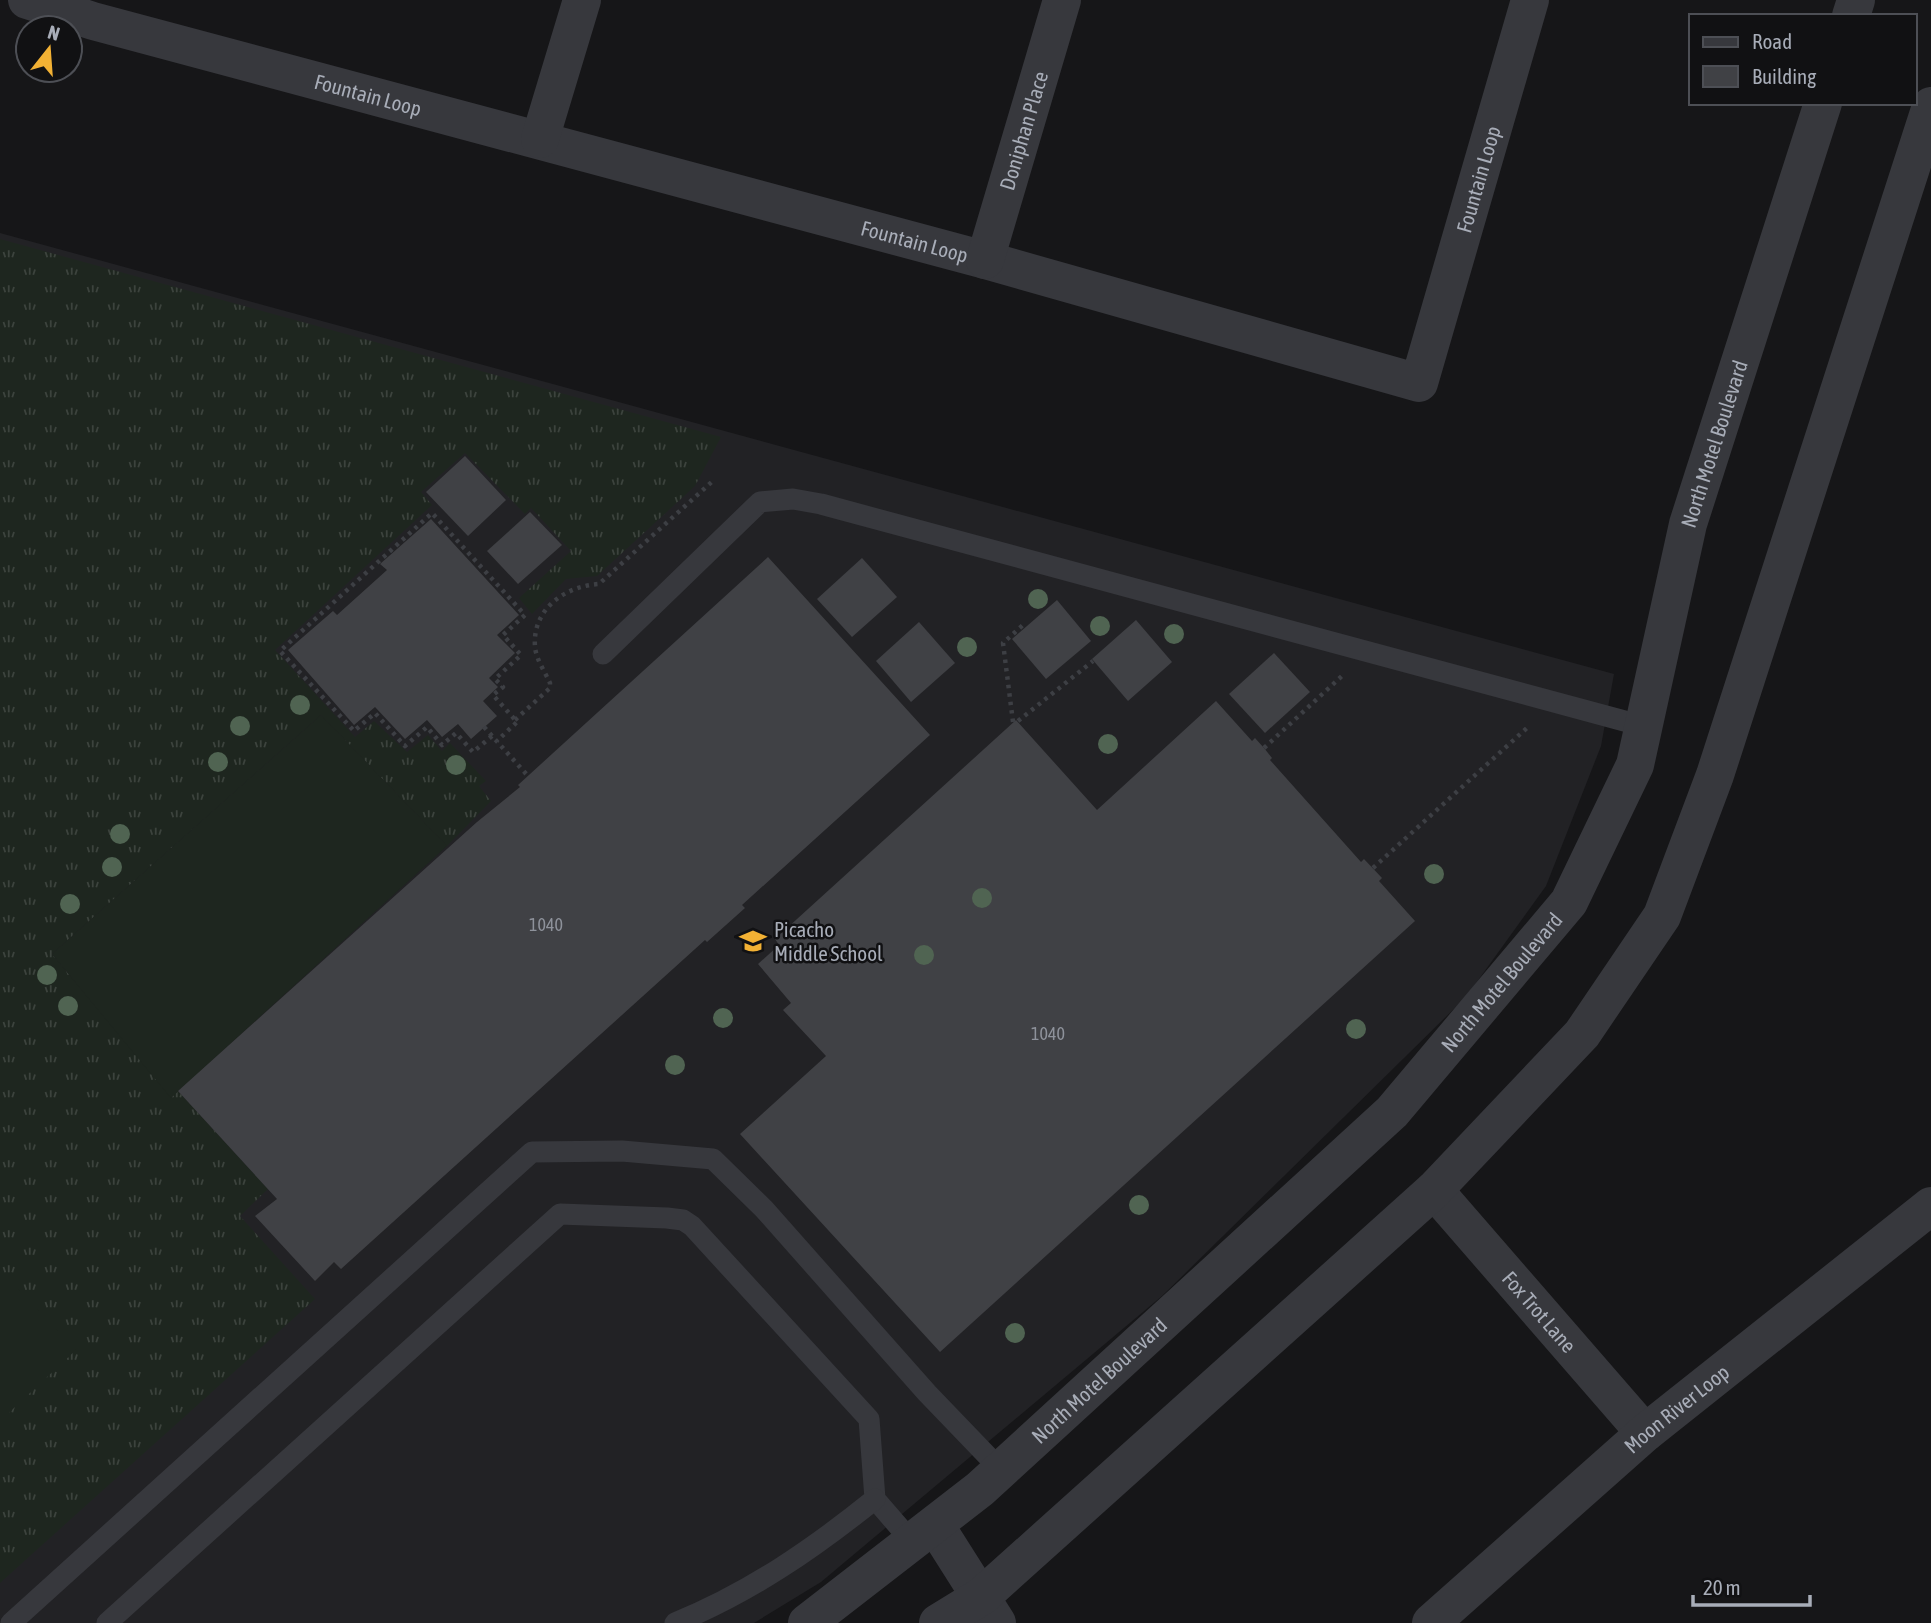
<svg xmlns="http://www.w3.org/2000/svg" width="1931" height="1623" font-family="'Asap Condensed',sans-serif">
<style>
.built{fill:#222225}
.grass{fill:url(#grass-tufts)}
.pitch{fill:#1e261f}
.building{fill:#404145}
.lines{fill:none;stroke-linecap:round;stroke-linejoin:round}
.path{stroke:#3d3f44;stroke-width:4.5;stroke-dasharray:3.5 5;stroke-linecap:butt}
.service{stroke:#37383d;stroke-width:21}
.minor{stroke:#37383d;stroke-width:38}
.tertiary{stroke:#37383d;stroke-width:38}
.tree{fill:#506452}
.labels{text-anchor:middle;dominant-baseline:central;stroke-width:5;stroke-linejoin:round;paint-order:stroke}
.number-label{font-size:18px;fill:#8e929b}
.street-label{font-size:21px;fill:#a8adb8;stroke:#111113}
.poi-label{font-size:21px;fill:#a8adb8;stroke:#111113;text-anchor:start}
</style>
<defs>
<pattern id="grass-tufts" width="24" height="20" patternUnits="userSpaceOnUse" patternTransform="scale(1.75)"><rect width="24" height="20" fill="#1e261f"/><path d="M3 7l-1-3M5 7V3M7 7l1-3M15 17l-1-3M17 17v-4M19 17l1-3" fill="none" stroke="#3c433d"/></pattern>
</defs>
<rect width="100%" height="100%" fill="#161618"/>
<!-- built -->
<path class="built" d="M0,233L1614,674L1601,746L1546,886L1466,997L1162,1296L821,1582L754,1623H0Z"/>
<!-- grass -->
<path class="grass" d="M0,239L721,437L695,486L597,576L566,579L532,614L519,598L571,551L531,508L525,514L465,453L421,492L432,505L275,650L355,737L374,721L407,752L428,735L442,751L450,743L486,781L479,786L491,801L447,846L321,715L52,954L171,1097L178,1091L268,1189L240,1216L315,1299L0,1583Z"/>
<!-- pitch -->
<g class="pitch">
<path d="M321,715L447,846L171,1098L52,954Z"/>
<path d="M0,1270L76,1350L0,1421Z"/>
</g>
<!-- building -->
<g class="building">
<path d="M465,456L506,500L468,536L426,492Z"/>
<path d="M530,512L562,545L518,584L487,551Z"/>
<path d="M431,519L519,615L497,635L515,653L489,678L498,687L483,701L497,716L471,739L458,724L442,737L427,720L405,739L375,707L354,725L288,650L333,611L337,615L387,570L380,564Z"/>
<path d="M768,557L930,735L742,905L745,908L707,942L705,940L341,1269L334,1262L315,1281L255,1216L277,1199L178,1091L477,822L520,787L518,785Z"/>
<path d="M862,558L897,597L852,637L817,599Z"/>
<path d="M1057,600L1091,641L1046,679L1012,639Z"/>
<path d="M1136,620L1172,662L1128,701L1092,659Z"/>
<path d="M919,622L955,663L911,702L876,661Z"/>
<path d="M1274,653L1310,692L1265,733L1229,694Z"/>
<path d="M1216,701L1252,741L1255,738L1264,748L1272,758L1270,760L1361,862L1364,859L1382,878L1379,881L1415,921L940,1352L740,1134L826,1056L783,1010L791,1003L758,964L779,945L775,939L1016,720L1097,810Z"/>
</g>
<g class="lines">
<!-- path -->
<g class="path">
<path d="M515,720L550,688V683C545,672 536,659 535,647C532,609 565,586 599,584L715,479"/>
<path d="M1018,721L1093,661"/>
<path d="M1013,722L1003,643L1023,625L1025,627"/>
<path d="M484,727L528,776"/>
<path d="M492,736L473,752L456,733L442,745L427,727L405,746L375,713L354,731L280,651L432,513L525,615L503,635L521,655L495,679L503,687L493,695L517,722L497,741"/>
<path d="M1264,748L1343,675"/>
<path d="M1373,868L1528,727"/>
</g>
<!-- service -->
<g class="service">
<path d="M603,654L760,502L793,499L821,504L1643,726"/>
<path d="M11,1623L532,1152L622,1151L713,1159L764,1209L927,1393L1001,1470"/>
<path d="M107,1623L560,1214L667,1218L683,1220L692,1226L869,1419L875,1499L913,1543"/>
<path d="M675,1623C749,1593 813,1549 875,1499"/>
</g>
<!-- minor -->
<g class="minor">
<path id="s1" d="M27,0L93,21L985,260L1419,383L1530,0"/>
<path d="M540,139L582,0"/>
<path id="s2" d="M985,260L1062,0"/>
<path id="s3" d="M1434,1190L1645,1433"/>
<path d="M935,1525L997,1623"/>
<path id="s4" d="M1431,1623L1645,1433L1931,1206"/>
</g>
<!-- tertiary -->
<g class="tertiary">
<path d="M1851,16L1856,0"/>
<path id="s5" d="M807,1623L980,1489L1392,1112L1569,902L1635,765L1688,524L1823,103"/>
<path d="M938,1623L982,1596L1434,1190L1582,1034L1662,916L1715,775L1931,106"/>
</g>
</g>
<!-- trees -->
<g class="tree">
<circle cx="1038" cy="599" r="10"/>
<circle cx="1100" cy="626" r="10"/>
<circle cx="1174" cy="634" r="10"/>
<circle cx="967" cy="647" r="10"/>
<circle cx="300" cy="705" r="10"/>
<circle cx="240" cy="726" r="10"/>
<circle cx="1108" cy="744" r="10"/>
<circle cx="218" cy="762" r="10"/>
<circle cx="456" cy="765" r="10"/>
<circle cx="120" cy="834" r="10"/>
<circle cx="112" cy="867" r="10"/>
<circle cx="1434" cy="874" r="10"/>
<circle cx="982" cy="898" r="10"/>
<circle cx="70" cy="904" r="10"/>
<circle cx="924" cy="955" r="10"/>
<circle cx="47" cy="975" r="10"/>
<circle cx="68" cy="1006" r="10"/>
<circle cx="723" cy="1018" r="10"/>
<circle cx="1356" cy="1029" r="10"/>
<circle cx="675" cy="1065" r="10"/>
<circle cx="1139" cy="1205" r="10"/>
<circle cx="1015" cy="1333" r="10"/>
</g>
<!-- icons -->
<defs>
<symbol id="school-bare" viewBox="-9 -9 18 18"><path d="M0-5L7-2L0 1L-7-2ZM-4 1L0 2.5L4 1V4Q0 6-4 4Z" fill="#f2b134" stroke="#111113" stroke-width="2.5" paint-order="stroke"/></symbol>
</defs>
<g fill-rule="evenodd">
<use href="#school-bare" x="734" y="922" width="38" height="38"/>
</g>
<g class="labels">
<!-- number labels -->
<g class="number-label">
<text x="546" y="924">1040</text>
<text x="1048" y="1033">1040</text>
</g>
<!-- street labels -->
<g class="street-label">
<text stroke="none"><textPath href="#s1" startOffset="354">Fountain Loop</textPath></text>
<text stroke="none"><textPath href="#s2" startOffset="135">Doniphan Place</textPath></text>
<text stroke="none"><textPath href="#s1" startOffset="1656">Fountain Loop</textPath></text>
<text stroke="none"><textPath href="#s1" startOffset="920">Fountain Loop</textPath></text>
<text stroke="none"><textPath href="#s5" startOffset="1535">North Motel Boulevard</textPath></text>
<text stroke="none"><textPath href="#s5" startOffset="947">North Motel Boulevard</textPath></text>
<text stroke="none"><textPath href="#s3" startOffset="161">Fox Trot Lane</textPath></text>
<text stroke="none"><textPath href="#s5" startOffset="380">North Motel Boulevard</textPath></text>
<text stroke="none"><textPath href="#s4" startOffset="326">Moon River Loop</textPath></text>
</g>
<!-- poi labels -->
<g class="poi-label">
<text x="774" y="929">Picacho<tspan x="774" dy="24">Middle School</tspan></text>
</g>
</g>
<!-- legend -->
<rect x="1689" y="14" width="228" height="91" fill="#111113" stroke="#4d4f55" stroke-width="2"/>
<rect x="1703" y="37" width="35" height="10" fill="#37383d" stroke="#4d4f55" stroke-width="2"/>
<text x="1752" y="49" font-size="21" fill="#a8adb8">Road</text>
<rect x="1703" y="66" width="35" height="21" fill="#404145" stroke="#4d4f55" stroke-width="2"/>
<text x="1752" y="84" font-size="21" fill="#a8adb8">Building</text>
<!-- north arrow -->
<g transform="translate(49 49) rotate(17)"><circle r="33" fill="#111113" stroke="#4d4f55" stroke-width="2"/>
<path d="M0-5L12 26L0 18L-12 26Z" fill="#f2b134"/>
<text y="-10" font-size="19" font-weight="bold" text-anchor="middle" fill="#a8adb8">N</text>
</g>
<!-- scale -->
<path d="M1693 1595v10h117v-10" fill="none" stroke="#a8adb8" stroke-width="3.5"/>
<text x="1703" y="1595" font-size="21" fill="#a8adb8" stroke="#111113" stroke-width="5" paint-order="stroke">20 m</text>
</svg>
